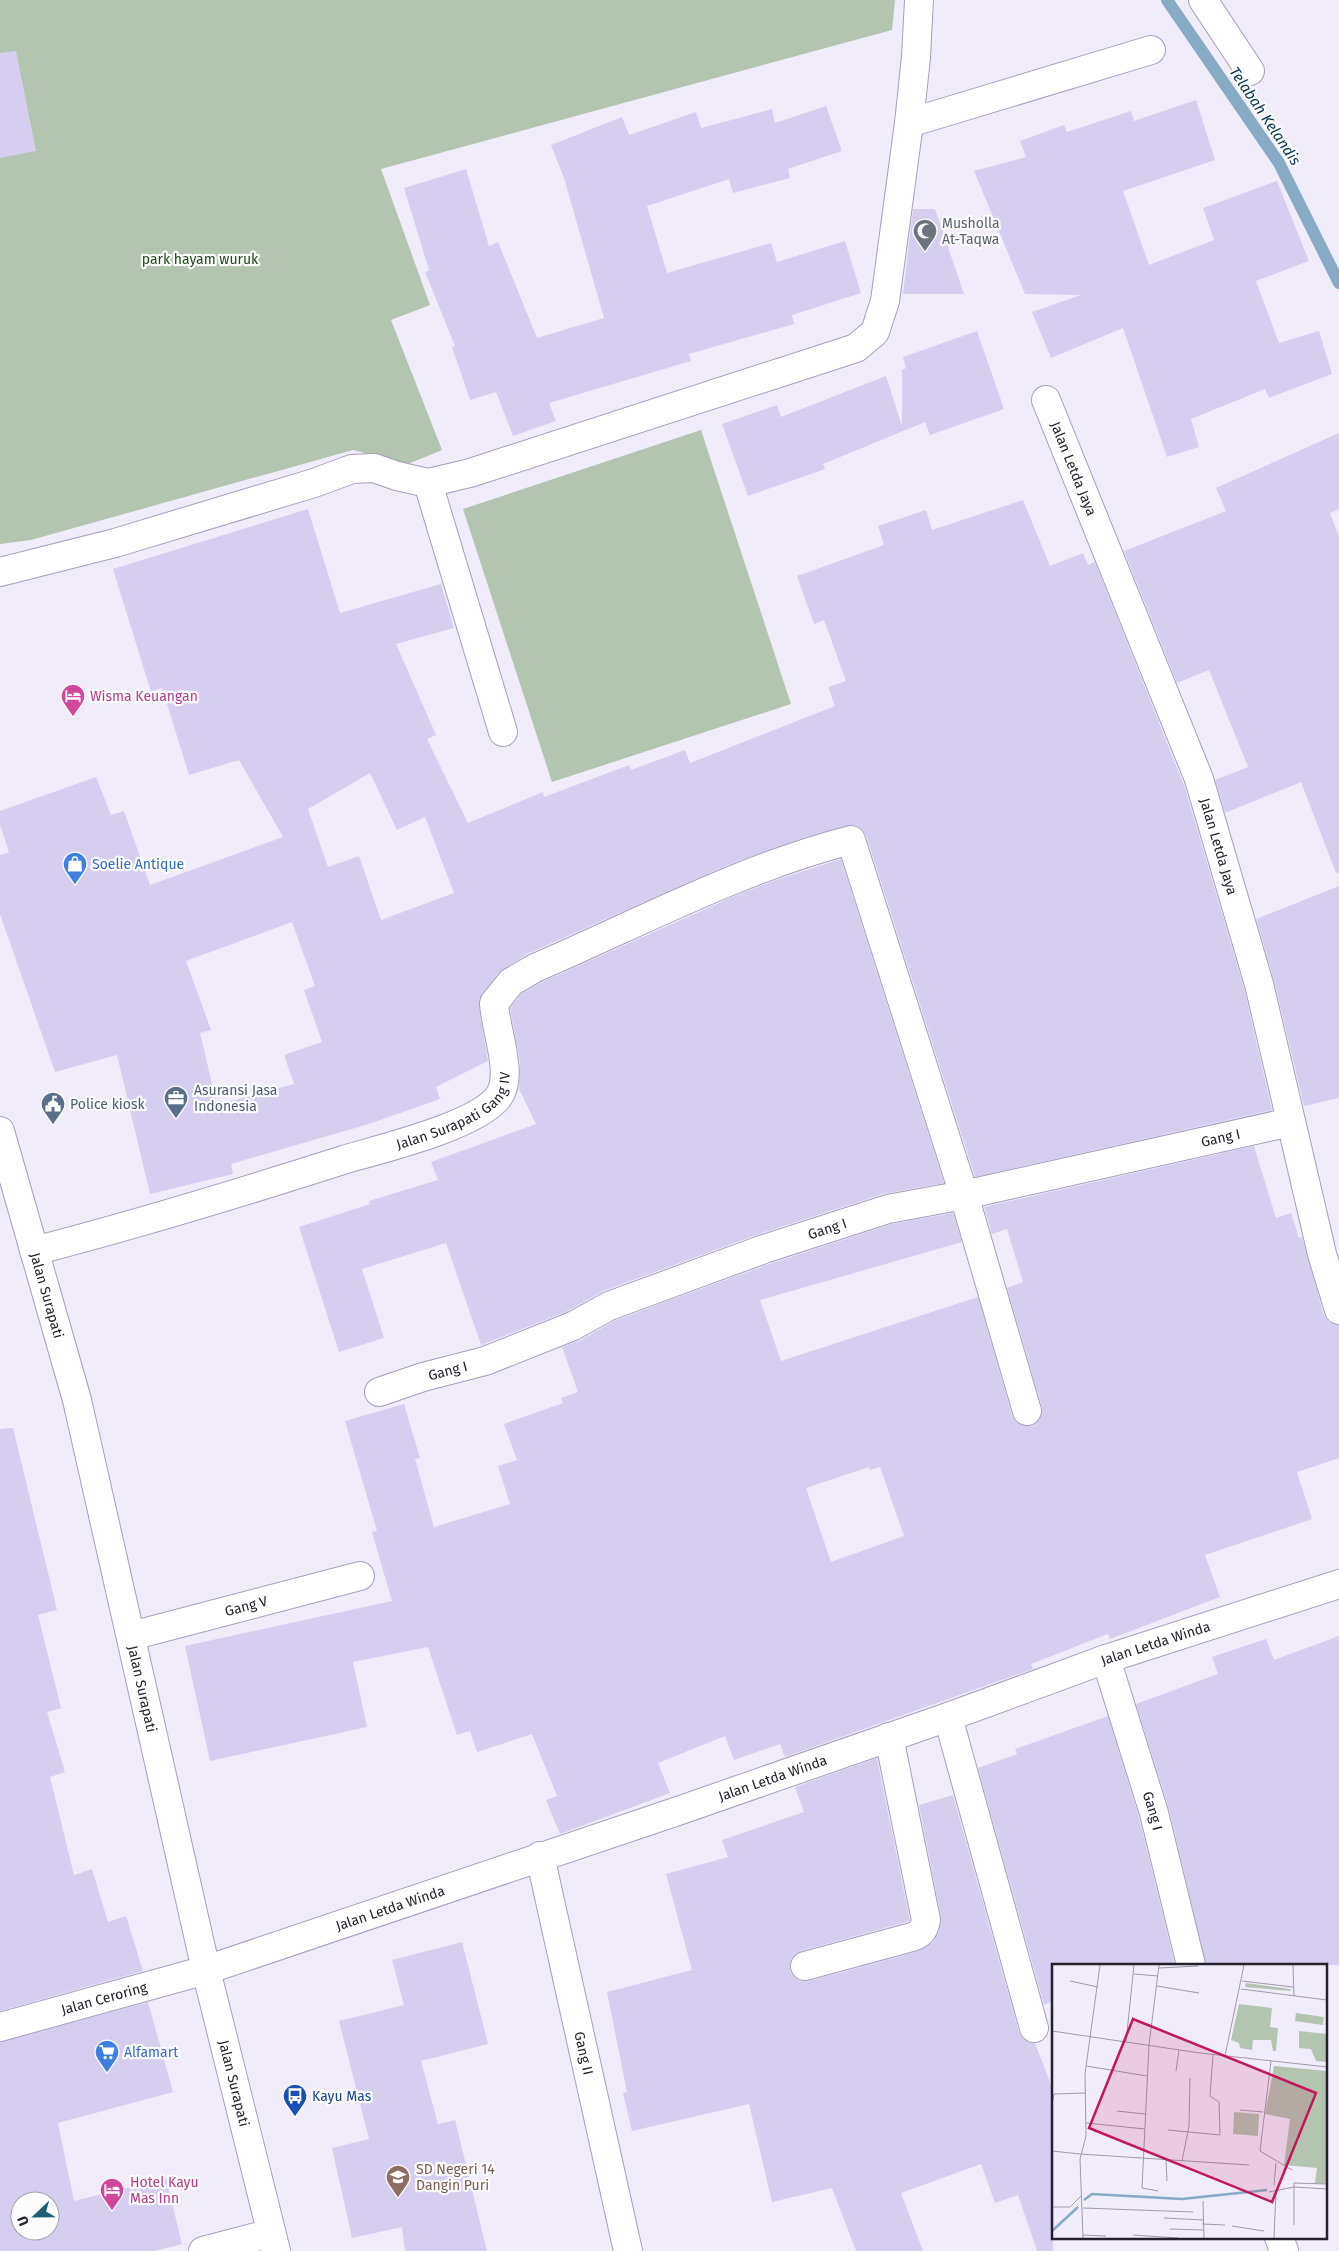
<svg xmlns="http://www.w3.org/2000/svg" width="1339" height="2251" font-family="'Fira Sans',sans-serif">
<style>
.green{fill:#b3c4b0}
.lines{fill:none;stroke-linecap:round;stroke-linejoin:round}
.stream{stroke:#87aac5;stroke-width:12}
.building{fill:#d6ceef;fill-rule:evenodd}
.minor-casing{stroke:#a99dbd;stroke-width:30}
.major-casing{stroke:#a99dbd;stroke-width:30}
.minor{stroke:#fff;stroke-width:28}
.major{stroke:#fff;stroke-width:28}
.labels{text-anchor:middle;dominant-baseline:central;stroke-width:4.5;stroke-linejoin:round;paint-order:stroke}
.worship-label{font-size:14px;fill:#5b616d;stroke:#fcfcfc;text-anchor:start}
.park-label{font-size:14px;fill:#21481b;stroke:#fcfcfc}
.street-label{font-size:14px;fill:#25202c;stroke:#fcfcfc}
.hotel-label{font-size:14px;fill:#b23c85;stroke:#fcfcfc;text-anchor:start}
.shop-label{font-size:14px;fill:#366cbe;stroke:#fcfcfc;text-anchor:start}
.service-label{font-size:14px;fill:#4e5e75;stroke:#fcfcfc;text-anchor:start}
.transit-label{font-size:14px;fill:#164399;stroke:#fcfcfc;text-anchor:start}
.education-label{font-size:14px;fill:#785e54;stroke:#fcfcfc;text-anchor:start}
.water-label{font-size:15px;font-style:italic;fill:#083551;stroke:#fcfcfc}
.inset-river{fill:none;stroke:#87aac5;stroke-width:2.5}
.inset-road{fill:none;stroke:#9f9aa8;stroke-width:1}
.view{fill:#c2185b;fill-opacity:0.15;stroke:#c2185b;stroke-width:2.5}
.inset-edge{fill:none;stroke:#25202c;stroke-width:2.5}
</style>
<rect width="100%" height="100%" fill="#f1ecfa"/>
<!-- green -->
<g class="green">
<path d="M0,0H895L892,30L381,169L430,305L391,320L442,450L408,464L353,450L31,540L0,544Z"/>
<path d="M701,430L791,704L552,782L463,509Z"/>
</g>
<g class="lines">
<!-- stream -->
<path class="stream" d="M1167,0L1279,163L1339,283"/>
</g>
<!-- building -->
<g class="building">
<path d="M16,51L36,151L0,158V53Z"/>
<path d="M1196,100L1215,160L1123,191L1149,265L1214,240L1203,208L1277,181L1309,261L1256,281L1279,343L1319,331L1332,374L1269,398L1265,389L1191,419L1199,447L1167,457L1123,328L1051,358L1032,312L1081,295L1025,294L974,171L1026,157L1020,141L1064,125L1067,132L1131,111L1134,121Z"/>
<path d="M826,106L842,151L788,169L790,178L733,193L729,179L647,206L667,273L771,243L777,262L845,241L861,293L792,315L794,324L689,354L691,361L549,403L556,421L513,436L496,392L470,400L452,347L455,346L425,272L429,270L404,188L466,169L489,246L498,242L537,338L604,318L564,178L551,145L622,117L629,135L696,112L701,128L772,109L775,123Z"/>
<path d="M913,209H935L964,294H903Z"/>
<path d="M977,331L1004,409L930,435L925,422L823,464L825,469L748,496L722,424L777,405L781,417L886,376L902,426V370L906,368L903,357Z"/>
<path d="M1339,433V509L1330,513L1339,537V873H1336L1301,782L1225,813L1215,780L1248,767L1209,670L1177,683L1124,551L1226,511L1216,488Z"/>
<path d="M1023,500L1050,566L1083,553L1088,565L1095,562L1185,788L1244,988L1272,1110L975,1177L866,835L861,828L854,825L806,837L725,866L527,954L499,972L479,998L480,1015L488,1061L436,1087L440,1099L369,1124L231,1164L233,1174L150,1194L117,1055L55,1072L0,914V855L9,852L0,825V811L96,777L111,815L124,811L150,885L283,837L239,760L189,775L162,688L151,692L113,569L308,509L340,613L441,584L454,628L396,644L436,735L427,739L468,823L543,792L544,797L629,765L631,770L685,750L690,763L835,706L828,687L846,681L824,620L814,624L797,576L884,545L878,526L926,510L932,530ZM370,773L397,830L425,817L454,893L381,920L359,856L328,867L308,809ZM292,922L315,986L304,990L322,1042L284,1055L294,1084L217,1105L200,1033L211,1030L186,961Z"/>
<path d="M841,859L944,1183L883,1194L759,1234L603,1291L566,1312L481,1345L446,1243L362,1269L384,1338L339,1352L299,1227L370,1204L369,1201L438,1180L431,1162L536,1124L519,1089L520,1062L510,1008L521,994L542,982L737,895L776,880Z"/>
<path d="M1339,886V1098L1304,1106L1274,980L1256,919Z"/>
<path d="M1254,1146L1276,1218L1291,1213L1299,1238L1302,1237L1324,1315L1329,1322L1339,1325V1458L1297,1472L1312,1519L1205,1555L1220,1597L1110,1639L1108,1634L1031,1664L1033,1669L785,1757L780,1744L734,1760L725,1736L658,1763L670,1793L560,1834L546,1800L557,1796L532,1734L477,1752L470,1731L457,1735L428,1647L353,1662L367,1727L210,1761L185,1646L392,1601L372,1532L377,1531L345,1421L404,1404L420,1458L415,1459L434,1527L510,1504L498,1466L517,1460L504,1424L563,1403L561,1398L578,1392L562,1347L581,1340L616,1320L769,1264L892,1224L953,1213L962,1242L760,1300L781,1361L978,1297L1012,1415L1016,1422L1023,1426H1032L1038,1422L1042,1415V1407L1007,1288L1023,1282L1007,1229L992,1234L984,1207ZM869,1467L870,1470L880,1467L904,1536L831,1562L806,1488Z"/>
<path d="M13,1428L57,1610L38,1615L61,1708L47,1712L65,1772L50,1777L74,1875L92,1869L108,1922L126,1916L143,1971L0,2011V1429Z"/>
<path d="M1339,1636V1965H1206L1169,1809L1136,1704L1218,1674L1212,1657L1266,1639L1274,1660Z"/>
<path d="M1108,1716L1139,1817L1175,1965H1053V2001L1044,2005L978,1768L1017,1754L1015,1749Z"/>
<path d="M877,1758L910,1921L801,1951L794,1955L790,1962V1971L794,1977L801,1981H809L916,1952L933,1942L939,1931L941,1917L919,1805L953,1795L1019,2032L1023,2039L1035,2043L1053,2090V2251H1037L1018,2195L995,2203L981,2164L901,2193L923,2251H856L832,2188L772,2202L749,2104L632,2131L623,2093L627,2092L607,1992L692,1970L666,1874L728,1857L722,1840L804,1812L795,1787Z"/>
<path d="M462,1942L488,2044L421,2061L438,2124L455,2120L487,2251H405L402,2227L352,2238L332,2148L369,2139L339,2021L404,2005L392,1960Z"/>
<path d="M148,2002L173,2092L58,2123L74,2201L166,2178L182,2244L155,2251H0V2042ZM20,2201H50V2231H20Z"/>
</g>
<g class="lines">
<defs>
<g id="minor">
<path d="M1203,0L1250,71"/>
<path d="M909,123L1151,50"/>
<path id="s1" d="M1046,400L1199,779L1259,984L1322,1254L1339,1310"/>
<path d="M428,483L503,732"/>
<path d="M0,572L115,543L314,483L352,469L374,468L397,476L428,483L470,473L856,348L875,332L885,301L909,123L916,57L919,0"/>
<path id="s2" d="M34,1251C138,1224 240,1193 343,1160C380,1149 478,1126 499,1096C514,1074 495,1029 494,1003L511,982L535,968C637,924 744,867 851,840L964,1195L1027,1411"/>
<path id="s3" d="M379,1392L423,1377L485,1361L573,1326L609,1306L764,1249L888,1209L964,1195L1291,1122"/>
<path id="s4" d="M131,1636L360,1576"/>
<path id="s5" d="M1106,1659L1154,1813L1191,1965"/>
<path d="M948,1717L1034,2028"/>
<path id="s6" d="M540,1856L628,2251"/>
<path d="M805,1966L912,1937C921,1934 924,1930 926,1920L889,1737"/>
<path id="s7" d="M0,2027L206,1970L675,1812L948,1717L1106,1659L1339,1584"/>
<path d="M1279,2237L1284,2251"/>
<path d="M203,2251L271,2233"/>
</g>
<g id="major">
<path id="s8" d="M0,1131L77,1400L206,1970L276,2251"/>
</g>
</defs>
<!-- minor casing -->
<use href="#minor" class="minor-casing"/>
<!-- major casing -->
<use href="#major" class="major-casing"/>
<!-- minor -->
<use href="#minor" class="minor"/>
<!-- major -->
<use href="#major" class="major"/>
</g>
<!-- icons -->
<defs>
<symbol id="mosque-pin" viewBox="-11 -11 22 30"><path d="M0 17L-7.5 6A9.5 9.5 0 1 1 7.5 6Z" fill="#6b7280" stroke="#fcfcfc"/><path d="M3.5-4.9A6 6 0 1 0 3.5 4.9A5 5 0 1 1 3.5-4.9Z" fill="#fff"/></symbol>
<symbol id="hotel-pin" viewBox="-11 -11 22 30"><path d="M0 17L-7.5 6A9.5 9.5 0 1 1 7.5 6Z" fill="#d1479c" stroke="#fcfcfc"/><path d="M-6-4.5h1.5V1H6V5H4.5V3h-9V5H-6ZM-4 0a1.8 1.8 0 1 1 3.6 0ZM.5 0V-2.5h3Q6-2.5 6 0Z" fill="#fff"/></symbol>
<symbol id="shop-pin" viewBox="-11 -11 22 30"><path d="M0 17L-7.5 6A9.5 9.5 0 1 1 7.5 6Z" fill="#3f7fe0" stroke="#fcfcfc"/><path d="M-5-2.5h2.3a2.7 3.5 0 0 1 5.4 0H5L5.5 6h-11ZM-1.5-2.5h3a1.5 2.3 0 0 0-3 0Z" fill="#fff"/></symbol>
<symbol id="office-pin" viewBox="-11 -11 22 30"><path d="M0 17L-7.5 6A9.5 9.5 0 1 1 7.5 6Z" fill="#5c6f8a" stroke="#fcfcfc"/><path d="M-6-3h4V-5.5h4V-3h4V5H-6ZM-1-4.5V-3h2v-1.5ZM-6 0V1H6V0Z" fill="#fff"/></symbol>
<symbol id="civic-pin" viewBox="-11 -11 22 30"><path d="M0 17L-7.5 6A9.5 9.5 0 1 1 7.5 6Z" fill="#5c6f8a" stroke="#fcfcfc"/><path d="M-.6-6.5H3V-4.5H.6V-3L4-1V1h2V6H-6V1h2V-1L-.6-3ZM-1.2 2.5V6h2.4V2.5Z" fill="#fff"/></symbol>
<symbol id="supermarket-pin" viewBox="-11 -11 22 30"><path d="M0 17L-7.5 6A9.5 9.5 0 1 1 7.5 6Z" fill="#3f7fe0" stroke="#fcfcfc"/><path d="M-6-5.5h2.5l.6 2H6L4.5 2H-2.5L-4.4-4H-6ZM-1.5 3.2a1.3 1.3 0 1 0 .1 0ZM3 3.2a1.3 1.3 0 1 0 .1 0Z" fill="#fff"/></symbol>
<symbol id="bus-pin" viewBox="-11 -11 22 30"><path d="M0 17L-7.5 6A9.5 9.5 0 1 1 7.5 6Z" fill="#1a4fb4" stroke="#fcfcfc"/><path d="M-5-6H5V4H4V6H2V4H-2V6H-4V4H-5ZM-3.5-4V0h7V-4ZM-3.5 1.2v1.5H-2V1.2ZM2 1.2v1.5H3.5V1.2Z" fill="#fff"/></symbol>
<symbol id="school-pin" viewBox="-11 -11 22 30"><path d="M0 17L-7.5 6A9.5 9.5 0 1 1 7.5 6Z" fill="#8d6e63" stroke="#fcfcfc"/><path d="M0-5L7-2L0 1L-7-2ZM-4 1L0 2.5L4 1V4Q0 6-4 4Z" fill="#fff"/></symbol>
</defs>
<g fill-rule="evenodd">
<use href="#mosque-pin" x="911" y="217" width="28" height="38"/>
<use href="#hotel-pin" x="59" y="682" width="28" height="38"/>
<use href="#shop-pin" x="61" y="850" width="28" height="38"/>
<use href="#office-pin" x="162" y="1084" width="28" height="38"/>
<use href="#civic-pin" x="39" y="1090" width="28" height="38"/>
<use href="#supermarket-pin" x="93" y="2038" width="28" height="38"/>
<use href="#bus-pin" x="281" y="2082" width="28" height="38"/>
<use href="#school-pin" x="384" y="2163" width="28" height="38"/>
<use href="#hotel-pin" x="98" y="2176" width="28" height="38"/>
</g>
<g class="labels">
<!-- worship labels -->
<g class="worship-label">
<text x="942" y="223">Musholla<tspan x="942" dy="16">At-Taqwa</tspan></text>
</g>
<!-- park labels -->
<g class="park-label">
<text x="200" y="259">park hayam wuruk</text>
</g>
<!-- street labels -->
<g class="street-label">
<text stroke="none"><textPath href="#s1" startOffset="74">Jalan Letda Jaya</textPath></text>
<text stroke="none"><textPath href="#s1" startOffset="479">Jalan Letda Jaya</textPath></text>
<text stroke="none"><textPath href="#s2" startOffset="448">Jalan Surapati Gang IV</textPath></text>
<text stroke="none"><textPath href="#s3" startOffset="882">Gang I</textPath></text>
<text stroke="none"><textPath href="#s3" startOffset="478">Gang I</textPath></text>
<text stroke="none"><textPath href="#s8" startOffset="171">Jalan Surapati</textPath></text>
<text stroke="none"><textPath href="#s3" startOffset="72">Gang I</textPath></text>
<text stroke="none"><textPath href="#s4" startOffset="119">Gang V</textPath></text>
<text stroke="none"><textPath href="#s7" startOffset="1218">Jalan Letda Winda</textPath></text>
<text stroke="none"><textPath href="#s8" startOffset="576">Jalan Surapati</textPath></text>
<text stroke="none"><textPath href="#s7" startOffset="812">Jalan Letda Winda</textPath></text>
<text stroke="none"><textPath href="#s5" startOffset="159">Gang I</textPath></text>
<text stroke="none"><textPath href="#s7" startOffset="408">Jalan Letda Winda</textPath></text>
<text stroke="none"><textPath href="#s7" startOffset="108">Jalan Ceroring</textPath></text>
<text stroke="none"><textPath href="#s6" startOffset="202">Gang II</textPath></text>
<text stroke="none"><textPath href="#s8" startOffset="981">Jalan Surapati</textPath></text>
</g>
<!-- hotel labels -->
<g class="hotel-label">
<text x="90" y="696">Wisma Keuangan</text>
<text x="130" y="2182">Hotel Kayu<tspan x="130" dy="16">Mas Inn</tspan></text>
</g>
<!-- shop labels -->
<g class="shop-label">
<text x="92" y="864">Soelie Antique</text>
<text x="124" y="2052">Alfamart</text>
</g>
<!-- service labels -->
<g class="service-label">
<text x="194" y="1090">Asuransi Jasa<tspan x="194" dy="16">Indonesia</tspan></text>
<text x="70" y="1104">Police kiosk</text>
</g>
<!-- transit labels -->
<g class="transit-label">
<text x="312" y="2096">Kayu Mas</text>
</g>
<!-- education labels -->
<g class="education-label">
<text x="416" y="2169">SD Negeri 14<tspan x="416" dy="16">Dangin Puri</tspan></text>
</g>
<!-- water labels -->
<g class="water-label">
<text transform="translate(1265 116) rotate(56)">Telabah Kelandis</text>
</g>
</g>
<!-- overview -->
<g transform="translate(1052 1964)">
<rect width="275" height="275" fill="#f1ecfa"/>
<path d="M194,19L238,25L239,27L193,23ZM187,40L220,44L218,63L226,64L224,87H221L219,76H201L200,86L188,84L187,79L179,76ZM244,49L272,53L271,61L243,57ZM247,67L275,70V98L264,97L259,85L247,84ZM222,102L275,107V220L263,219L265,204L232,201L238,155L213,150ZM182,148L207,150L206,172L181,170Z" fill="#b3c4b0"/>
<path class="inset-river" d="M32,236L40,230L130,235L215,226M0,267L26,243"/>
<path class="inset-road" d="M241,1L242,32M107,4L146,2M82,10L106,12M18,17L46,23M190,17L241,23M105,22L147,29M189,25L275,36M0,67L148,89L275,103M74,78L82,1M173,92L192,1M219,97L208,187L240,206M34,102L95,112M124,107L127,86M0,140L2,130L33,129M188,146L211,148M65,147L93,150M34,159L93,165M116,166L168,171L167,138L158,132L161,91M0,187L28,190M28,190L197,201M114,195L115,217M130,197L137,162L138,114M222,221L224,199M106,227L90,224L97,81L107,1M217,228L242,223L275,225M151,237L152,274M0,243H18L30,231M31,244L141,248M112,254L151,256M150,260L173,261M242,261V219L275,220M180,262L212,267M118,265L151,266M31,271L54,272M81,271L126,274M31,274L28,195L34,172L33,110L48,1M222,274L224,227"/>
<path class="view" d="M81,55L264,129L220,238L37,164Z"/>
<rect width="275" height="275" class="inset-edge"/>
</g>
<!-- north arrow -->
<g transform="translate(35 2216) rotate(248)"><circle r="24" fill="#fcfcfc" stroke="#a6a4a9"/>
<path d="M0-4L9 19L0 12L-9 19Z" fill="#1e6074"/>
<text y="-8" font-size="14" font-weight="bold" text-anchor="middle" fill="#25202c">U</text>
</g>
</svg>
